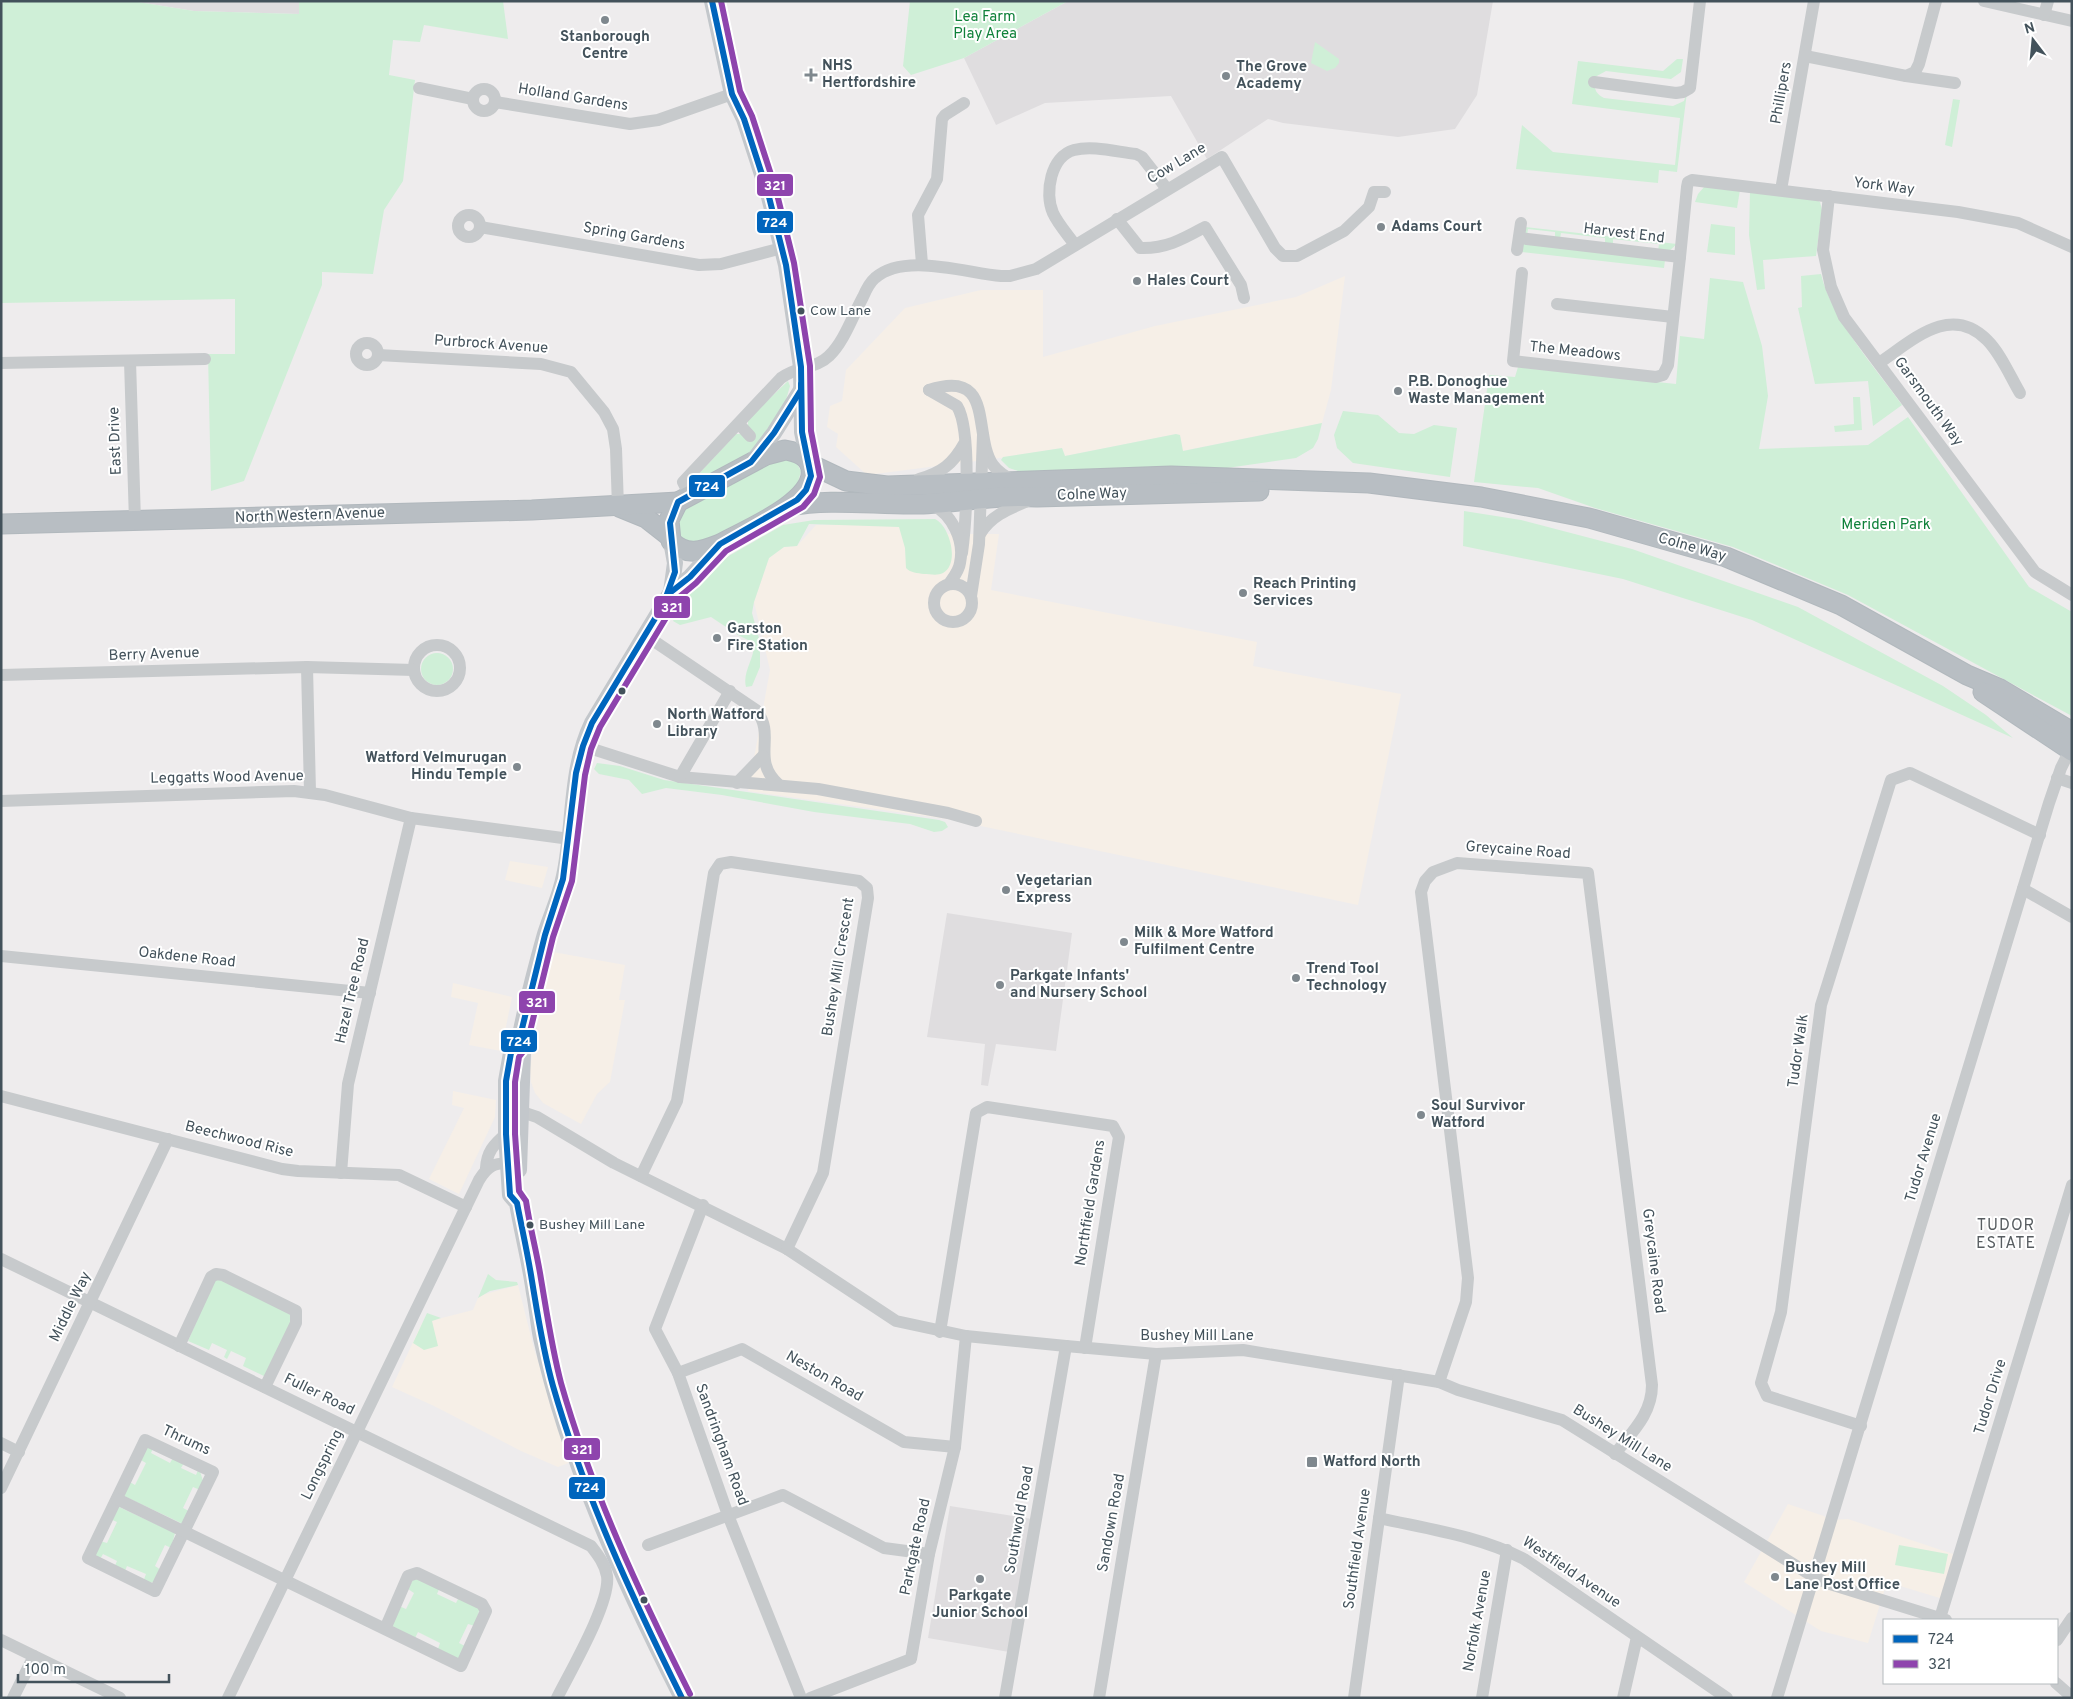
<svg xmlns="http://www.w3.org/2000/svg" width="2073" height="1699" font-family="Overpass,sans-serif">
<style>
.commercial{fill:#f6efe7}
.education{fill:#dfdddf}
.green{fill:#cfefd7}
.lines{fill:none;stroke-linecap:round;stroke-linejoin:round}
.highway-casing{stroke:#b1b8bd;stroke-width:21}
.minor{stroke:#c7cacc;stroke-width:12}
.major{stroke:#c3c7cb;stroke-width:16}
.highway{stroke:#b8bec3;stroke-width:19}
.bus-1-casing{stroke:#fff;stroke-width:10}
.bus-2-casing{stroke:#fff;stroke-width:10}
.bus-1{stroke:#0065bd;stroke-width:6}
.bus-2{stroke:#8e44ad;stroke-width:6}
.poi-dot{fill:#7f888e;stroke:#fff;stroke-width:2}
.bus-dot{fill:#43525b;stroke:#fff;stroke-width:2}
.labels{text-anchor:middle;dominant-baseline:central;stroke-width:4;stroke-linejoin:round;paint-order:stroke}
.bus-label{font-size:14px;fill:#43525b;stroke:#fff;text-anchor:start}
.park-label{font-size:15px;fill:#0f813a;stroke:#fff}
.poi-label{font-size:15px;font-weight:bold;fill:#43525b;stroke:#fff;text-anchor:start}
.street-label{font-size:15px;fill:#43525b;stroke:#fff}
.neighbourhood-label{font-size:16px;letter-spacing:1px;fill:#585d61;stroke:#fff}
.line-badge{stroke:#fff;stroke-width:2}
.badge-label{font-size:14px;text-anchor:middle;font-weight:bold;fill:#fff}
</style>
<rect width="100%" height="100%" fill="#eeeced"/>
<!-- commercial -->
<g class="commercial">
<path d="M1345,276L1331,390L1322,423L1182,451L1180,436L1176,434L1065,456L1062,448L1000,458L867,475L836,447L838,434L827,427L830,406L842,401L846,370L905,308L981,290H1043V357L1155,326L1296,297Z"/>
<path d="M816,525H941L948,534H999L991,590L1257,642L1253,666L1401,694L1358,905L947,819L748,791L770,670L754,602L769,558L784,547L797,546Z"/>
<path d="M510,861L548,867L542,888L505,880Z"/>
<path d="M553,952L625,965L619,1000H625L610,1082L597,1094L581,1124L543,1103L535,1093L531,1082L530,1069L539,1011Z"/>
<path d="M453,983L512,997L501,1051L469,1045L478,1003L451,997Z"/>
<path d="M453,1091L496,1100L495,1117L459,1194L429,1179L464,1108L452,1105Z"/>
<path d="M518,1285L534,1349L571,1462L558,1467L521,1451L434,1406L392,1387L422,1323L473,1310L478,1298L482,1295Z"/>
<path d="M1788,1504L1824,1516L1829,1520L1848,1519L1953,1554L1943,1599L1887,1582L1868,1643L1821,1631L1744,1582Z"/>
</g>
<!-- education -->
<g class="education">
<path d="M132,1H299L300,14L194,11Z"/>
<path d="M1068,1H1493L1477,95L1455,129L1398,137L1283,123L1268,119L1207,159L1171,96L1045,103L996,125L964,58Z"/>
<path d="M947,913L1072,933L1056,1051L996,1044L988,1086L981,1085L985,1044L927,1037Z"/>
<path d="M950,1506L1032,1519L1009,1652L928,1638Z"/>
</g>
<!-- green -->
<g class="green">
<path d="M4,1H132L194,11L299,14V1H503L508,39L424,25L420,42L393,40L389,75L415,80L403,181L384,210L373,274L322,272V285L244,481L211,491L208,354H235V299L1,303V6Z"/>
<path d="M910,1H1068L964,58L911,75L903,66Z"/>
<path d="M1315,42L1339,59V63L1335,68L1327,71L1311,63Z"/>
<path d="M1677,59H1683L1681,72L1671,79L1606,71L1595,77C1594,87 1594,93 1604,98L1673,106L1684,101L1687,92L1677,172L1659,170L1658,183L1516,169L1522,125L1553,152L1675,165L1680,118L1572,104L1578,61L1663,71Z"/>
<path d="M1953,99L1960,100L1952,147L1945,145Z"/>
<path d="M1705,186L1740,190L1737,208L1695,202L1698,194Z"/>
<path d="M1750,191L1815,199L1820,202L1822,210L1816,256L1763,260L1765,289L1757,290L1749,235Z"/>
<path d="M1711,224L1735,227V255L1707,252Z"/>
<path d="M1525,227L1677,244L1669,251H1658L1659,244L1613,239V245L1605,244V238L1561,233L1560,239L1555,238V232L1528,229L1527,235H1524Z"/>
<path d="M1523,243L1665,260L1664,268L1522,252Z"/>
<path d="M1821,274C1832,320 1875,367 1902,405L1873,426L1868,381L1815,384L1798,308L1802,307L1801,276Z"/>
<path d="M1710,278L1743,282L1762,346L1768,396L1759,449L1868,445L1908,417L2029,587L2072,612V716L1848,595L1733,547L1595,508L1538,488L1474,482L1489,375L1515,377L1518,367L1676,384L1680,336L1704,339Z"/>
<path d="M788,381L790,386L786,400L760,443L745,457L696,484L693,480L736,434H741L748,427V419Z"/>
<path d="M1853,397H1860L1862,430L1835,432L1834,426L1854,424Z"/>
<path d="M1343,411L1378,415L1399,433L1414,434L1434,425L1457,428L1450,477L1353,463L1337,448L1334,435Z"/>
<path d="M1322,423L1318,439L1313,448L1296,458L1227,468H1135L1021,472L1009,468L1001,460L1003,457L1062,448L1065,456L1176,434L1180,435L1183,451Z"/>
<path d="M782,457L796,462L801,471L795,493L705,544L691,545L680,537L677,517L683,509Z"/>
<path d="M1464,511L1521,520L1632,549L1798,607L1943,686L1986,715L2013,738L1752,620L1623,579L1463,546Z"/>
<path d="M935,519C950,526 960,564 943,573C937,576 930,574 924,574C917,573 911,573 906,568L905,548L899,527L809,524L797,546L784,547L769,558L754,602L752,613L760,642V667L752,686L746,687C742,672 755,658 754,643L738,635L711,617L680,625L673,621L691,590L720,561L783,525L814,520Z"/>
<circle cx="437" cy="669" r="16"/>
<path d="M597,763L620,766L664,780L939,820L945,822L948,827L942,831L934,832L910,824L814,812L722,795L666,788L642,794L629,780L599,774L594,769Z"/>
<path d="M488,1274L496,1280L517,1282L518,1285L490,1291L478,1298Z"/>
<path d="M218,1279L295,1315L266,1377L243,1366L246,1358L231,1351L227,1359L224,1357L227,1350L212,1343L209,1350L188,1341L214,1280Z"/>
<path d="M427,1313L441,1318L432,1321L438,1346L424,1350L413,1343Z"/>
<path d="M154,1446L151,1453L170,1463L174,1456L185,1461L181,1468L196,1475L199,1468L203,1481L200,1490L193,1487L183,1508L189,1511L183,1524L124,1496L128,1481L135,1485L146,1463L139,1459L145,1448Z"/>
<path d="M117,1506L175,1533L171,1548L165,1545L155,1566L161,1570L156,1581L150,1583L143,1582L146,1574L127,1566L124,1573L114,1568L117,1561L103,1554L99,1561L95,1553L100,1541L107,1543L117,1522L110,1519Z"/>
<path d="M1899,1545L1948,1554L1944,1574L1895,1565Z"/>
<path d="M414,1578L440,1587L437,1594L456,1603L459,1597L480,1607L475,1626L468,1624L459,1643L465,1646L460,1657L456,1659L438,1649L440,1643L418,1632L415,1638L392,1626L399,1606L406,1609L414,1593L408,1589Z"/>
</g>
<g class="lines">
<defs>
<g id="highway">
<path d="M785,450C797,452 809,456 811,469C816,502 745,530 720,544C702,551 686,557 671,541L669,520L678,502L766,455Z"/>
<path d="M810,464L846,481L887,486L1171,476L1369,483L1481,497L1589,518L1726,557L1841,605L1967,675L2000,689L2072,732"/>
<path d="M789,506C831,498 876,505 919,504C959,503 997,494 1037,497L1259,491"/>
<path d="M619,507L646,518L669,536"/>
<path d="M1,524L532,510L678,502"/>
<path d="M1983,692L2072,751"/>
</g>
</defs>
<!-- highway casing -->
<use href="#highway" class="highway-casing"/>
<!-- minor -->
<g class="minor">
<path d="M1984,1L2072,21"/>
<path d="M2044,15L2048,1"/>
<path d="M1805,56L1906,76L1915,72L1919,64L1936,1"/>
<path d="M1906,76L1955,83"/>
<path d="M1594,82L1676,93L1683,92L1690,88L1700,1"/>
<path d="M419,88L473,99"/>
<circle cx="484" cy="100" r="11"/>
<path d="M495,102L630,124L658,120L732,94"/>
<path d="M1781,190L1814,1"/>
<path d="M1829,196L1823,250L1831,287L1844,317L2035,572L2072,595"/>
<circle cx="469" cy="226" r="11"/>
<path d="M1117,219L1140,248C1166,249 1183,239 1205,227L1241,285L1244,298"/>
<path d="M480,227L699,265L721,264L782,248"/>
<path d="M1519,238L1680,257L1687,187L1688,182L1692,180L1958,212L2018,223L2072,247"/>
<path d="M1075,245C1068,235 1058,224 1053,213C1044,193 1051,156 1074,150C1093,145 1117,152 1136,154L1142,157L1167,189"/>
<path d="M1517,250L1521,223"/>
<path d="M922,264L918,215L937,179L942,119L945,115L964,103"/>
<path d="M1522,273L1513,361L1656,377L1663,375L1668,365L1680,257"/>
<path d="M1557,304L1673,317"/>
<circle cx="367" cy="354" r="11"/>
<path d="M378,355L541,364L571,372L604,412L613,429L616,449L618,507"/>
<path d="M130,361L135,521"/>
<path d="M1,363L205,359"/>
<path d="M1879,363C1912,341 1950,303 1987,340C2001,354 2010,376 2020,393"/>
<path d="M929,390L957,406C972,430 966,523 962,553"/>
<path d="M929,390C996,368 972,435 993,465C998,472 1006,477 1014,481"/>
<path d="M739,424L750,436"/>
<path d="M919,479C941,473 953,464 964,444"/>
<path d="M690,496L683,482L781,378C796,366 816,369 829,356C844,342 853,315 863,297C866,290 869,283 875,278C904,252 966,273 1001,276H1010L1036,269L1222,157L1275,248L1283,256H1297L1344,231L1369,207L1374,192H1385"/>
<path d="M932,504C952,515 965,540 960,563C959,571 953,578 949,584"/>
<path d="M980,534C991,515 1011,508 1030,500"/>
<circle cx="953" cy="603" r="19"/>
<path d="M971,596L979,544L983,435"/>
<path d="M645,635L756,710C777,736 750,759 779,785"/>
<circle cx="437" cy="668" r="23"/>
<path d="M307,667L310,792"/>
<path d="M1,675L307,667L414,670"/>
<path d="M583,746L680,777L818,789L948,813L976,821"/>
<path d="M680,777L730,691"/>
<path d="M2057,778L2072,783"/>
<path d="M737,783L763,756"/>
<path d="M1,801L294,791L325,795L411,818L570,839"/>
<path d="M2023,889L2072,917"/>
<path d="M1,956L370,993"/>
<path d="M1,1096L282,1169L298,1171L399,1175L466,1207"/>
<path d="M513,1109L537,1117L614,1163L787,1249L896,1321L966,1336L1066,1346L1156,1354L1243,1350L1439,1382L1458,1390L1562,1420L1814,1577L1830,1584L1946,1620"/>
<path d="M486,1168C487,1152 493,1145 506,1134"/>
<path d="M341,1173L348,1084L411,818"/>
<path d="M641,1176L677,1101L714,873L720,864L731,862L859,881L867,888L868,898L823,1173L787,1249"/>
<path d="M703,1205L655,1329L678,1373L728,1515L801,1698"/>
<path d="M1,1259L591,1546C598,1555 605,1564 607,1576C611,1602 570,1672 557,1698"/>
<path d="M940,1332L976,1113L987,1107L1113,1126L1119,1137L1085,1348"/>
<path d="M179,1346L211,1277L216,1274L223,1275L296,1311V1323L265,1387"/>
<path d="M678,1373L742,1349L904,1442L955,1447"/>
<path d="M1439,1382L1466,1302L1468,1278L1421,892L1425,881L1433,872L1457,863L1588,873L1652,1385C1652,1414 1632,1432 1615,1454"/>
<path d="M1861,1426L1767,1396L1761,1383L1781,1312L1821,1005L1828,983L1891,780L1910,773L2040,835"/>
<path d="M145,1440L213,1472L155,1591L88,1558Z"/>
<path d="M1,1443L19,1452"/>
<path d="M1,1488L168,1139"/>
<path d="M117,1499L461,1666L486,1611L482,1604L417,1573L408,1576L385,1629"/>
<path d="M1379,1518C1428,1529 1479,1536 1524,1559L1727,1698"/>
<path d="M648,1545L783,1495L884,1548L929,1554"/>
<path d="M1940,1618L2072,1185"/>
<path d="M1,1640L120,1698"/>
<path d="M2057,1640L2072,1618"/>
<path d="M2056,1683L2072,1697"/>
<path d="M13,1698L34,1656"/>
<path d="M228,1698L479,1180C490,1162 496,1164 516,1162"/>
<path d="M810,1698L911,1659L929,1554L955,1447L966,1336"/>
<path d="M1005,1698L1066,1346"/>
<path d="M1099,1698L1156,1354"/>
<path d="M1354,1698L1399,1375"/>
<path d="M1482,1698L1507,1550"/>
<path d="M1623,1698L1637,1637"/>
<path d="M1777,1698L2049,803L2061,768L2070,750"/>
</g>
<!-- major -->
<g class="major">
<path d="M712,1L732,94L744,119L768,193L786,265L801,367L802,432L808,460"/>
<path d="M752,462L774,433L801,390"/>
<path d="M671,541L675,563L671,592L592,723C569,771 575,825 564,876C560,896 551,915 545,934C535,970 525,1008 518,1045L511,1053L506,1081V1134L510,1195L517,1203C522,1233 530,1263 534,1293C537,1308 538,1323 541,1338C568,1462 625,1585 682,1698"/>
<path d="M671,592L690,577L720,544"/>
<path d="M518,1045L523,1053L519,1170"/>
</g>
<!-- highway -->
<use href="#highway" class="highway"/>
<defs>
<g id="bus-1">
<path d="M662,608L675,572L670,523L678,502L751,462L774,433L801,390V384"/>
<path d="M682,1698C632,1597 584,1494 553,1386C543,1351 538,1317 532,1281C528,1255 522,1229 517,1203L510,1195L506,1134V1081L511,1053L518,1045L545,935L563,879L576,773L583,746L592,723L671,592L690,577L720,544L797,500L806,490L811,476L802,432L801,367L786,265L768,193L744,119L732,94L712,1"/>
</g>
<path id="bus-2" d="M690,1694C640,1594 592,1492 561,1383C552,1349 547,1314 541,1279C537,1253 530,1228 526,1201L519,1191L515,1134V1082L519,1057L526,1048L553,937L572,881L585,775L591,749L600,727L678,598L696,583L726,551L803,507L814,494L820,477L811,431L810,366L794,263L776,190L752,116L740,91L721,1"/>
</defs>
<!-- bus-1 casing -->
<use href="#bus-1" class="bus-1-casing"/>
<!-- bus-2 casing -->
<use href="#bus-2" class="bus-2-casing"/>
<!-- bus-1 -->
<use href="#bus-1" class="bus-1"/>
<!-- bus-2 -->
<use href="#bus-2" class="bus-2"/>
</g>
<!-- markers -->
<g class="poi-dot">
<circle cx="605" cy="20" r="5"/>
<path d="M808.5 67.5h5v5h5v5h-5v5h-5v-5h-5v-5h5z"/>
<circle cx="1226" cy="76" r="5"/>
<circle cx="1381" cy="227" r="5"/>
<circle cx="1137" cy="281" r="5"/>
<circle cx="1398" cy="391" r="5"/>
<circle cx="1243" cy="593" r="5"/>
<circle cx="717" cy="638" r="5"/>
<circle cx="657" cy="724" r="5"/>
<circle cx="517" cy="767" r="5"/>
<circle cx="1006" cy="890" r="5"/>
<circle cx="1124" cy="942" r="5"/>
<circle cx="1296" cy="978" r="5"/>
<circle cx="1000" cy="985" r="5"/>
<circle cx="1421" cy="1115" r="5"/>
<rect x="1306" y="1456" width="12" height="12" rx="2.5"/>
<circle cx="1775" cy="1577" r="5"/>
<circle cx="980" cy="1579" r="5"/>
</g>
<g class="bus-dot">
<circle cx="801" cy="311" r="4.5"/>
<circle cx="622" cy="691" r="4.5"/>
<circle cx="530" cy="1225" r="4.5"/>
<circle cx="644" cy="1600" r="4.5"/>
</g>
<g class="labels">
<!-- bus labels -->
<g class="bus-label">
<text x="810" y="311">Cow Lane</text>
<text x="539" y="1225">Bushey Mill Lane</text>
</g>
<!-- park labels -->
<g class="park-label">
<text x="985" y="17">Lea Farm<tspan x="985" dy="17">Play Area</tspan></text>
<text x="1886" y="525">Meriden Park</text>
</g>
<!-- poi labels -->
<g class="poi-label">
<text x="605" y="37" text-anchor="middle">Stanborough<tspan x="605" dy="17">Centre</tspan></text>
<text x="822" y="66">NHS<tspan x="822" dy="17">Hertfordshire</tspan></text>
<text x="1236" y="67">The Grove<tspan x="1236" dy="17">Academy</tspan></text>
<text x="1391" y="227">Adams Court</text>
<text x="1147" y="281">Hales Court</text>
<text x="1408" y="382">P.B. Donoghue<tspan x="1408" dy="17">Waste Management</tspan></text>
<text x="1253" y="584">Reach Printing<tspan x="1253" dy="17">Services</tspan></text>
<text x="727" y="629">Garston<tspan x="727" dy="17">Fire Station</tspan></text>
<text x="667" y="715">North Watford<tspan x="667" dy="17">Library</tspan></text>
<text x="507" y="758" text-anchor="end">Watford Velmurugan<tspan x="507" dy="17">Hindu Temple</tspan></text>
<text x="1016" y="881">Vegetarian<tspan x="1016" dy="17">Express</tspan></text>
<text x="1134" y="933">Milk &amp; More Watford<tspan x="1134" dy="17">Fulfilment Centre</tspan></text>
<text x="1306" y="969">Trend Tool<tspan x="1306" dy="17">Technology</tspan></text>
<text x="1010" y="976">Parkgate Infants'<tspan x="1010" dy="17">and Nursery School</tspan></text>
<text x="1431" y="1106">Soul Survivor<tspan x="1431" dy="17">Watford</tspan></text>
<text x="1323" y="1462">Watford North</text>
<text x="1785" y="1568">Bushey Mill<tspan x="1785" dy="17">Lane Post Office</tspan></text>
<text x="980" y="1596" text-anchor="middle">Parkgate<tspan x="980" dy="17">Junior School</tspan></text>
</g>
<!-- street labels -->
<g class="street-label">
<text transform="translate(1782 93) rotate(-80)">Phillipers</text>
<text transform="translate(573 98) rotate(9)">Holland Gardens</text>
<text transform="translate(1177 164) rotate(-31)">Cow Lane</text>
<text transform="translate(1884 187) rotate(7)">York Way</text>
<text transform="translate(1624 234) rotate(7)">Harvest End</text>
<text transform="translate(634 237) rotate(10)">Spring Gardens</text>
<text transform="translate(491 345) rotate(4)">Purbrock Avenue</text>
<text transform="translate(1575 352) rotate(6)">The Meadows</text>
<text transform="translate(1928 402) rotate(54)">Garsmouth Way</text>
<text transform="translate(116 441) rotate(-92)">East Drive</text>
<text transform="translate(1092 495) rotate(-2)">Colne Way</text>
<text transform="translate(310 516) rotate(-2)">North Western Avenue</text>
<text transform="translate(1692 548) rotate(16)">Colne Way</text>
<text transform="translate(154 655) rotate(-2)">Berry Avenue</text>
<text transform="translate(227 778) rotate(-1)">Leggatts Wood Avenue</text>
<text transform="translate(1518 851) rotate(4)">Greycaine Road</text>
<text transform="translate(187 958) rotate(6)">Oakdene Road</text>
<text transform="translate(839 967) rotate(-81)">Bushey Mill Crescent</text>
<text transform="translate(353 991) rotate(-77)">Hazel Tree Road</text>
<text transform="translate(1799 1051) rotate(-82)">Tudor Walk</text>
<text transform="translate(239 1140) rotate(14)">Beechwood Rise</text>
<text transform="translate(1924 1158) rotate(-73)">Tudor Avenue</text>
<text transform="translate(1091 1203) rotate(-81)">Northfield Gardens</text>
<text transform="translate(1653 1261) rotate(83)">Greycaine Road</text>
<text transform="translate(71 1307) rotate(-64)">Middle Way</text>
<text x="1197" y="1336">Bushey Mill Lane</text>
<text transform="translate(824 1377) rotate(30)">Neston Road</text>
<text transform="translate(319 1395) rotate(26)">Fuller Road</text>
<text transform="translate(1991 1397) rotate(-73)">Tudor Drive</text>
<text transform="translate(1622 1439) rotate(32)">Bushey Mill Lane</text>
<text transform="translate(186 1441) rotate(25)">Thrums</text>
<text transform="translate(721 1445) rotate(70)">Sandringham Road</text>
<text transform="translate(323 1465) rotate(-64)">Longspring</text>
<text transform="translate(1020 1520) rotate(-80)">Southwold Road</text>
<text transform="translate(1112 1523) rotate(-80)">Sandown Road</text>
<text transform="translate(916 1547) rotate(-78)">Parkgate Road</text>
<text transform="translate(1358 1549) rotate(-82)">Southfield Avenue</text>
<text transform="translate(1571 1573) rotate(34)">Westfield Avenue</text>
<text transform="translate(1478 1621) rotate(-80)">Norfolk Avenue</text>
</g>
<!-- neighbourhood labels -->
<g class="neighbourhood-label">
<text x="2006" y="1226">TUDOR<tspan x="2006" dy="18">ESTATE</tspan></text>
</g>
</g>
<g class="line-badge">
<rect x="756" y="173" width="38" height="24" rx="5" fill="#8e44ad"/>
<rect x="756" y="210" width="38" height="24" rx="5" fill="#0065bd"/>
<rect x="688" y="474" width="38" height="24" rx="5" fill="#0065bd"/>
<rect x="653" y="595" width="38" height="24" rx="5" fill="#8e44ad"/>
<rect x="518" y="990" width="38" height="24" rx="5" fill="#8e44ad"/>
<rect x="500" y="1029" width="38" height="24" rx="5" fill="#0065bd"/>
<rect x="563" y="1437" width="38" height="24" rx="5" fill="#8e44ad"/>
<rect x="568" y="1476" width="38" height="24" rx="5" fill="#0065bd"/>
</g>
<g class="badge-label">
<text x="775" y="190">321</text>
<text x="775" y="227">724</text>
<text x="707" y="491">724</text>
<text x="672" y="612">321</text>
<text x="537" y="1007">321</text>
<text x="519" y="1046">724</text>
<text x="582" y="1454">321</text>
<text x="587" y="1492">724</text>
</g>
<!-- border -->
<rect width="2073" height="1699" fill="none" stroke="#43525b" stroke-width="5"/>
<!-- legend -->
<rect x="1883" y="1619" width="175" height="65" fill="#ffffff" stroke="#b4babd"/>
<rect x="1893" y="1635" width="25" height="8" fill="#0065bd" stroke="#b4babd"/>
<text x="1928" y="1644" font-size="15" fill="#43525b">724</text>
<rect x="1893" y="1660" width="25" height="8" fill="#8e44ad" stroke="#b4babd"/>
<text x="1928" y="1669" font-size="15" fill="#43525b">321</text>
<!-- north arrow -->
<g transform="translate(2033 40) rotate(344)" stroke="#ffffff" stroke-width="4" paint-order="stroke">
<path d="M0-4L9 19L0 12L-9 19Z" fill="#43525b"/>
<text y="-8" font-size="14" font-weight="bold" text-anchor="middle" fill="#43525b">N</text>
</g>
<!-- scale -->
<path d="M18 1674v8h151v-8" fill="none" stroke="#43525b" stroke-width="2.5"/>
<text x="25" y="1674" font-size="15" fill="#43525b" stroke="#ffffff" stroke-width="4" paint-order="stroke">100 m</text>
</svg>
